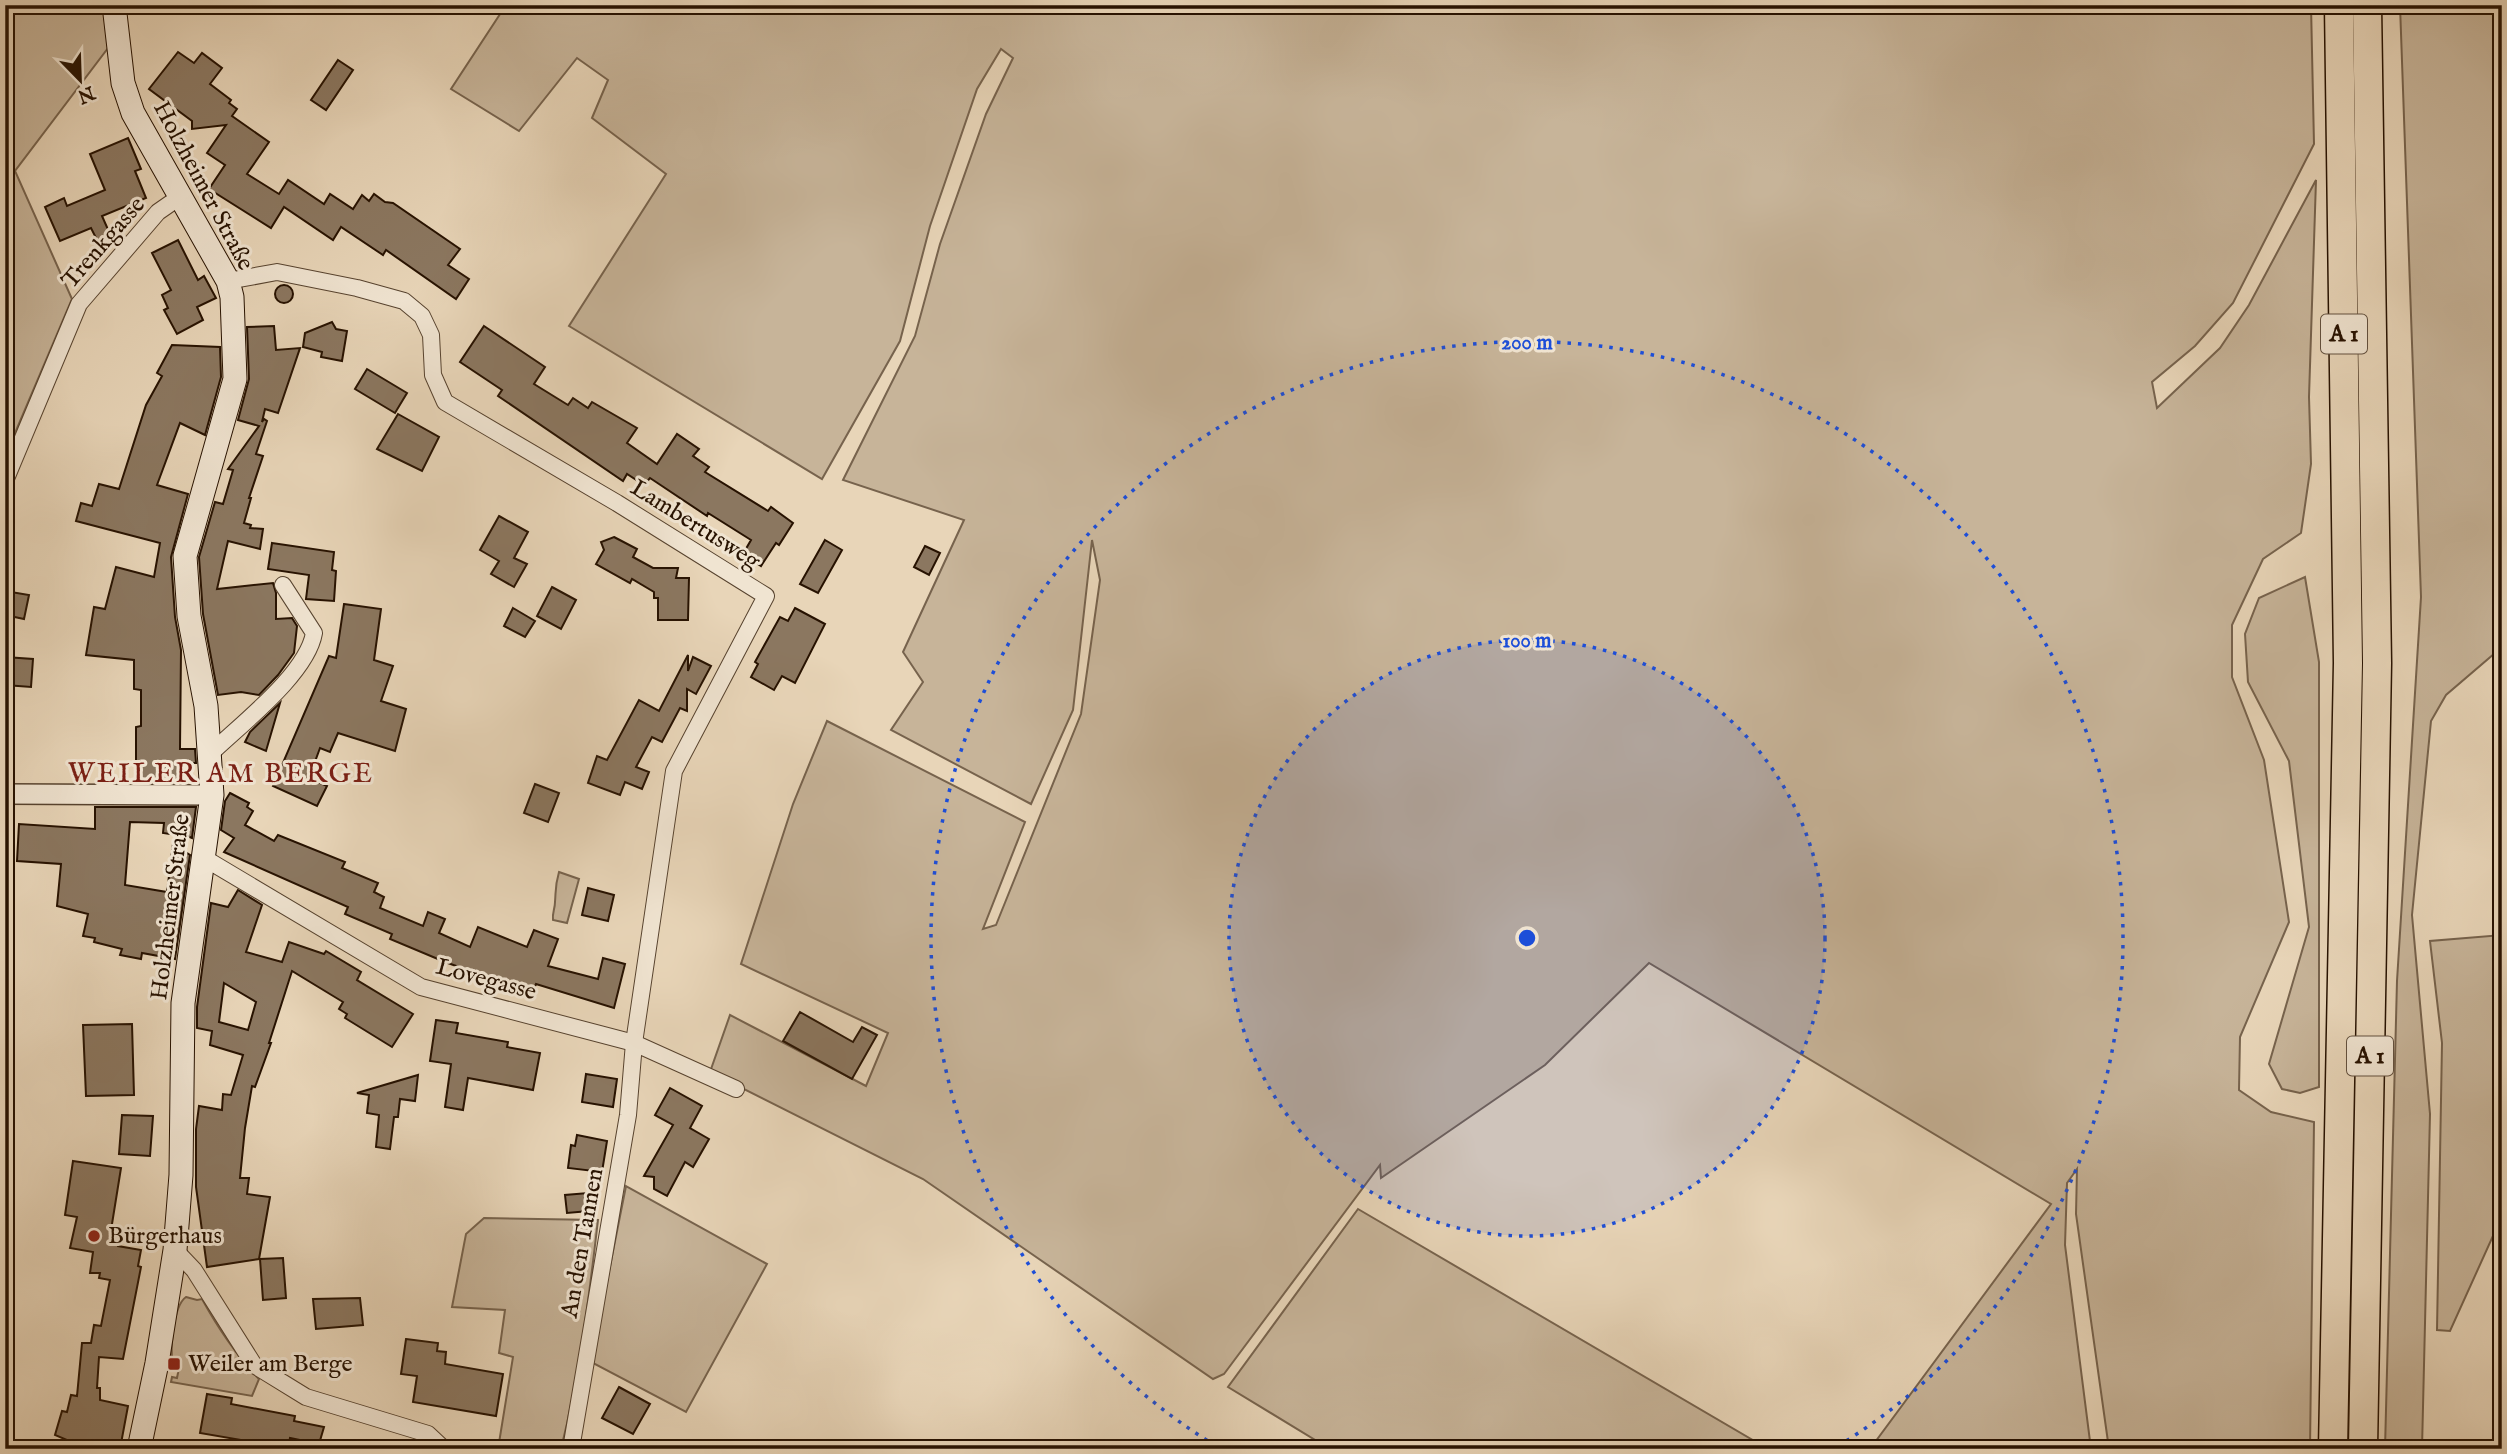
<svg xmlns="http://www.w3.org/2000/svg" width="2507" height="1454" font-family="'IM FELL English',serif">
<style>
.green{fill:#c7b499;stroke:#77634d;stroke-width:2}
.building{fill:#8b7760;stroke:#271201;stroke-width:2;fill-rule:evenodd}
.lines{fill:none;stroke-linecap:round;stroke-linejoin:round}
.minor-casing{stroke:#57432f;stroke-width:18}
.tertiary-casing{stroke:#57432f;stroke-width:22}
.secondary-casing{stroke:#271201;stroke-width:25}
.motorway-casing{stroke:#271201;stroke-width:31}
.minor{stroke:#f0e4d1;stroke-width:16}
.tertiary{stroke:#f0e4d1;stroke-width:19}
.secondary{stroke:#f0e4d1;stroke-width:23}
.motorway{stroke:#e8d5b8;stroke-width:28}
.ring{fill:none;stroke:#1d4ed8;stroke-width:3.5;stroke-dasharray:3.5 7}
.poi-dot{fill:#8f2418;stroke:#f0e4d1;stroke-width:2.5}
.labels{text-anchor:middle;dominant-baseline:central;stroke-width:6;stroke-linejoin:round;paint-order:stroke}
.shield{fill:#f0e4d1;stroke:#63513f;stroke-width:2}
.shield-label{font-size:23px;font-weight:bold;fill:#271201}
.street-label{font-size:24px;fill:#271201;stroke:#f0e4d1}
.poi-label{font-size:24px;fill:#271201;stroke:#f0e4d1;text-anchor:start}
.quarter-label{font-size:28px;letter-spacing:2px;fill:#7a1f14;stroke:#f0e4d1}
.centre{fill:#1d4ed8;stroke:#f0e4d1;stroke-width:3.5}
.ring-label{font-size:21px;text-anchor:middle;font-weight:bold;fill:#1d4ed8;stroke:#f0e4d1;stroke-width:6;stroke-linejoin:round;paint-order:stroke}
</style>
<rect width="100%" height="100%" fill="#e8d5b8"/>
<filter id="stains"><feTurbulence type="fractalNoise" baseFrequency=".00286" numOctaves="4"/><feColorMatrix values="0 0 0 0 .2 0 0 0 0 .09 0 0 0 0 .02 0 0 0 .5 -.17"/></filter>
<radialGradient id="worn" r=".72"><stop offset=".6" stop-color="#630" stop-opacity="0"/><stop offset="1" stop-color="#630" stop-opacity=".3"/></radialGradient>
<!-- green -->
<g class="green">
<path d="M5,5H103L108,48L15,171L72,299L7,452Z"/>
<path d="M506,5H2311L2314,144L2233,303L2195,346L2152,382L2157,408L2220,348L2249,305L2316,180L2309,397L2311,464L2301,533L2263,559L2232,625V677L2264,760L2289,922L2240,1037L2239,1090L2271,1112L2314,1122L2310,1449H2109L2076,1214L2077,1169L2067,1183L2065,1245L2091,1449H1870L2051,1204L1649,963L1545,1065L1381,1178L1380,1165L1224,1374L1213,1379L923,1179L710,1072L730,1015L866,1086L888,1033L741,964L793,804L827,721L1025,822L983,929L996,925L1081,714L1100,580L1092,540L1073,710L1031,804L891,730L923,682L903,652L964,520L843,480L915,336L940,244L986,114L1013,58L1001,49L977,89L930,226L900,341L822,479L569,326L666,174L592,118L608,80L577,58L519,131L451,89Z"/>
<path d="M2400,5H2502V647L2446,695L2431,721L2412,915L2430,1114L2422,1449H2385L2397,981L2421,597Z"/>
<path d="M2305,577L2319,662V1087L2300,1093L2282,1089L2269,1064L2309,927L2289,761L2248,682L2245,634L2259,598Z"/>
<path d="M559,872L579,879L567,923L553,920C552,913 555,909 555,902C556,889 555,886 559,872Z"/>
<path d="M2502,935V1216L2450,1331L2437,1330L2442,1043L2430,941Z"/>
<path d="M626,1186L767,1264L686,1412L591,1362Z"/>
<path d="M1358,1209L1768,1449H1330L1228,1387Z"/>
<path d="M484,1218L598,1220C589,1297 580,1373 561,1449H498L513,1357L499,1353L505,1310L452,1307L466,1234Z"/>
<path d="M186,1297L197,1300L202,1299C218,1328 235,1354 259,1379L252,1396L171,1382L172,1377L177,1378L179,1368L174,1367C169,1353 173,1306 186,1297Z"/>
</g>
<!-- building -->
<g class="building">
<path d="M178,52L194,63L202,53L222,68L210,84L231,100L229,103L237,109L232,116L269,142L247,174L279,194L288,180L324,204L330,194L353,209L362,195L369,201L374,194L385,202L393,203L460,249L448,265L469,279L456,299L386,250L383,255L341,227L333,240L284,207L271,228L209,189L225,165L207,153L226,125L192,129V121L149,89Z"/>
<path d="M338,60L353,70L326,110L311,100Z"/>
<path d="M128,138L141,169L135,171L146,198L102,216L110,234L97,240L91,228L60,241L45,207L64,198L67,206L105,190L90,154Z"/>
<path d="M178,240L198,280L204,276L216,298L197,307L203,320L177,334L164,310L168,308L162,295L171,290L152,253Z"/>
<circle cx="284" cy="294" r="9"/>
<path d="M332,322L336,329L347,331L342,361L321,357L322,352L303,347L305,333Z"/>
<path d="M274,326L276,350L300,348L278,413L265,409L262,422L264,419L267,421L256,454L263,456L249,498H251L244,523L251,525L250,528L263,529L260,549L228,541L217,589L273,583L276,593V619L292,618L297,626L294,653L278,675L259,695L241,692L218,695L203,614L199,557L215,502L223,504L233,470L228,469L259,426L238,420L249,379L247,327Z"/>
<path d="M484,326L545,367L534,384L568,405L573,398L588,408L592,402L637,428L627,443L657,464L677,434L699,449L693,456L709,467L705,472L768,511L771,507L793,523L779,545L776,543L761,566L743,554L751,540L708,513L707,516L650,478L644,485L627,474L623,481L498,396L502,390L460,362Z"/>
<path d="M172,345L220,347L221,377L205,435L180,423L157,485L188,494L171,557L175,617L181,650L180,749H195L196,763H180V783L136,782V727L141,726V690L134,689V660L86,655L94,607L105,609L116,567L154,577L160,543L76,521L81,503L92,506L99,484L119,489L146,405L162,376L157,373Z"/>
<path d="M367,369L407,393L395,413L355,389Z"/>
<path d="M398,414L439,437L422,471L377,449Z"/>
<path d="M499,516L528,532L514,558L527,564L514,587L491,574L499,561L480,550Z"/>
<path d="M614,537L637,549L633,557L653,568H678L676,578H689L688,620H658V598H654V592L632,579L630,583L596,564L604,550L601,542Z"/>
<path d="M825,540L842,550L818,593L800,584Z"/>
<path d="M272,543L334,552L332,570L336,571L334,601L306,599L309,575L268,569Z"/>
<path d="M925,546L940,553L929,575L914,567Z"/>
<path d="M552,587L576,600L561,629L537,616Z"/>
<path d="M5,591L29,595L24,619L5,615Z"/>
<path d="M344,604L381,609L374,660L393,666L381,701L406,709L395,751L338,733L330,752L320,748L309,778L327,786L317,806L273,786L329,656L336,658Z"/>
<path d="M513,608L535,621L525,637L504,626Z"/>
<path d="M795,608L825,624L795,683L782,676L774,690L751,677L758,664L755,662L780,617L788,621Z"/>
<path d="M688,655V671L693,657L711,666L696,694L687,689V711L680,708L662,742L652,737L636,767L649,772L642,789L625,782L620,795L588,783L597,756L607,760L639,700L659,711Z"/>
<path d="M5,657L33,659L31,687L5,685Z"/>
<path d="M280,703L266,751L245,742L250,732Z"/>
<path d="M535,784L559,793L548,822L524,813Z"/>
<path d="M230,793L249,803L247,807L253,811L245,825L274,841L278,835L345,862L342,868L378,883L374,892L384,897L380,908L423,926L428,912L445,919L439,933L470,947L478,927L527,947L534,930L558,939L548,966L598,979L603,958L625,964L614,1008L536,984L532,993L445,962L390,939L392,934L345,914L348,907L224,852L234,838L221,830L225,801Z"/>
<path d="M95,807H196L192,838L178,832L176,835L163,833L164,823L130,822L125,885L167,892L173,844L190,855L175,959L142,953L141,959L120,955L122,949L94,942L95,938L83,936L88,914L57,906L61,864L17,861L19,824L95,829Z"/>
<path d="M588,888L614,895L608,921L582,915Z"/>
<path d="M238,890L262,905L246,952L282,962L289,942L324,954L326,951L361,972L357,980L413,1014L392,1047L345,1018L347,1014L339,1009L343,1002L292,971L269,1043H271L255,1087L252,1086L245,1128L240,1178H249L247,1194L270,1197L259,1259L207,1267L196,1187V1129L199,1106L222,1110L223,1094L231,1095L243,1055L210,1045L212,1031L197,1028V1007L211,903L228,907ZM224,983L256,1002L248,1030L219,1022Z"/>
<path d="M800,1012L853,1042L862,1027L877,1035L852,1079L783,1041Z"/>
<path d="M436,1020L458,1023L456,1033L508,1042L507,1047L540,1053L533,1090L468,1078L463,1110L445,1107L451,1064L430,1061Z"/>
<path d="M132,1024L134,1095L86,1096L83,1025Z"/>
<path d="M586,1074L617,1079L613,1107L582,1102Z"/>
<path d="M418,1075L415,1101L400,1099L398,1117H394L390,1149L376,1147L379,1115L367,1113L369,1095L357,1093Z"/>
<path d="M670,1088L702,1106L690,1128L709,1139L693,1167L685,1162L667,1196L654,1189V1177L644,1176L673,1125L655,1115Z"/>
<path d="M122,1115L153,1116L150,1156L119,1154Z"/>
<path d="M577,1135L607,1141L602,1172L568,1168L571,1145L575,1146Z"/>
<path d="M73,1161L121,1168L112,1224L118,1246L141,1250L138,1266L141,1267L123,1359L99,1357L97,1388H100V1400L128,1406L120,1449H88L55,1435L62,1411L67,1412L71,1395L77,1396L82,1343H91L94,1325L101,1326L110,1280L99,1278L100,1273H90L93,1252L70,1248L77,1217L65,1215Z"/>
<path d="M588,1193L589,1211L567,1213L565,1195Z"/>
<path d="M283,1258L286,1298L263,1300L260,1259Z"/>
<path d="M360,1298L363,1325L316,1329L313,1299Z"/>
<path d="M406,1339L438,1343L437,1351L446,1352L445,1364L503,1374L496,1416L413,1402L417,1376L401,1374Z"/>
<path d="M619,1387L650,1404L633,1434L602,1418Z"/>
<path d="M207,1394L232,1398L231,1404L295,1416L294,1421L324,1427L319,1444L290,1438L289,1443H283L282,1449H252L253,1442L200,1433Z"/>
</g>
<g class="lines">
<defs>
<g id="minor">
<path d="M228,281L277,272L357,288L404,301L422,316L431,335L433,375L445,402L617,503L766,596L674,771L634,1043L628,1115L571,1449"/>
<path d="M5,481L79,304L158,212L181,196"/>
<path d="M210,754C241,724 307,674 314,633L283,585"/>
<path d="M204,858L421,987L634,1043L736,1089"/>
<path d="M175,1250L194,1270L254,1365L306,1397L428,1434L444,1449"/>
</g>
<path id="tertiary" d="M5,794L212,795"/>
<path id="secondary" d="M114,5L123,83L133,113L228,281L232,297L235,379L185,556L189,616L206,706L212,795L183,1003L181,1175L175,1250L157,1363L139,1449"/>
<g id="motorway">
<path d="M2333,1449L2348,663L2339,5"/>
<path d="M2363,1449L2377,663L2367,5"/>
</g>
</defs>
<!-- minor casing -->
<use href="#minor" class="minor-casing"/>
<!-- tertiary casing -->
<use href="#tertiary" class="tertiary-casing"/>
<!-- secondary casing -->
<use href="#secondary" class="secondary-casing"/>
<!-- motorway casing -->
<use href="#motorway" class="motorway-casing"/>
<!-- minor -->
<use href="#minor" class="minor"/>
<!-- tertiary -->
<use href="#tertiary" class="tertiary"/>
<!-- secondary -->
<use href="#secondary" class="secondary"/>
<!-- motorway -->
<use href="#motorway" class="motorway"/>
</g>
<!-- distance rings -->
<circle cx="1527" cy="938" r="298" fill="#1d4ed8" fill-opacity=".12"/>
<g class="ring">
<circle cx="1527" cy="938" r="298"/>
<path d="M1216 1446A596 596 0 1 1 1838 1446"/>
</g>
<!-- markers -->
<g class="poi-dot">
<circle cx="94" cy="1236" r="7"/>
<rect x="167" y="1357" width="14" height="14" rx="3.5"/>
</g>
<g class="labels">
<!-- shield labels -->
<g class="shield">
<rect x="2321" y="314.5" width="46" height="39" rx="5"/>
<rect x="2347" y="1036.5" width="46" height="39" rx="5"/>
</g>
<g class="shield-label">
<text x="2344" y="334">A 1</text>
<text x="2370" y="1056">A 1</text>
</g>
<!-- street labels -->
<g class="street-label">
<text transform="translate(203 186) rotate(62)">Holzheimer Straße</text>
<text transform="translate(104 243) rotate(-49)">Trenkgasse</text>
<text transform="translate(695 525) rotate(32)">Lambertusweg</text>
<text transform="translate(171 907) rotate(-83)">Holzheimer Straße</text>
<text transform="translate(486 980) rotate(15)">Lovegasse</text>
<text transform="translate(583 1243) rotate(-80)">An den Tannen</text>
</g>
<!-- poi labels -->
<g class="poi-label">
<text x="108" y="1236">Bürgerhaus</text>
<text x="188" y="1364">Weiler am Berge</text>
</g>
<!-- quarter labels -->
<g class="quarter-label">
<text x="221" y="774">WEILER AM BERGE</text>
</g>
</g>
<circle cx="1527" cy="938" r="10" class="centre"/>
<g class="ring-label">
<text x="1527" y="349">200 m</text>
<text x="1527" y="647">100 m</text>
</g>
<!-- margin -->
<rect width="2507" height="1454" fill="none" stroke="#e8d5b8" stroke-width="28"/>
<rect x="7" y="7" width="2493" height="1440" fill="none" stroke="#271201" stroke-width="3.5"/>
<rect x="14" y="14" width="2479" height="1426" fill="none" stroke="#271201" stroke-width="2"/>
<!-- north arrow -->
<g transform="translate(80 80) rotate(157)" stroke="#f0e4d1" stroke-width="5" paint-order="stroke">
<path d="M0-5L12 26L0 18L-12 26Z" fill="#271201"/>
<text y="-10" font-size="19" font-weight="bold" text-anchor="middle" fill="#271201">N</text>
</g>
<rect width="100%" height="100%" filter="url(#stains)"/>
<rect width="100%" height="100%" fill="url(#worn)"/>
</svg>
